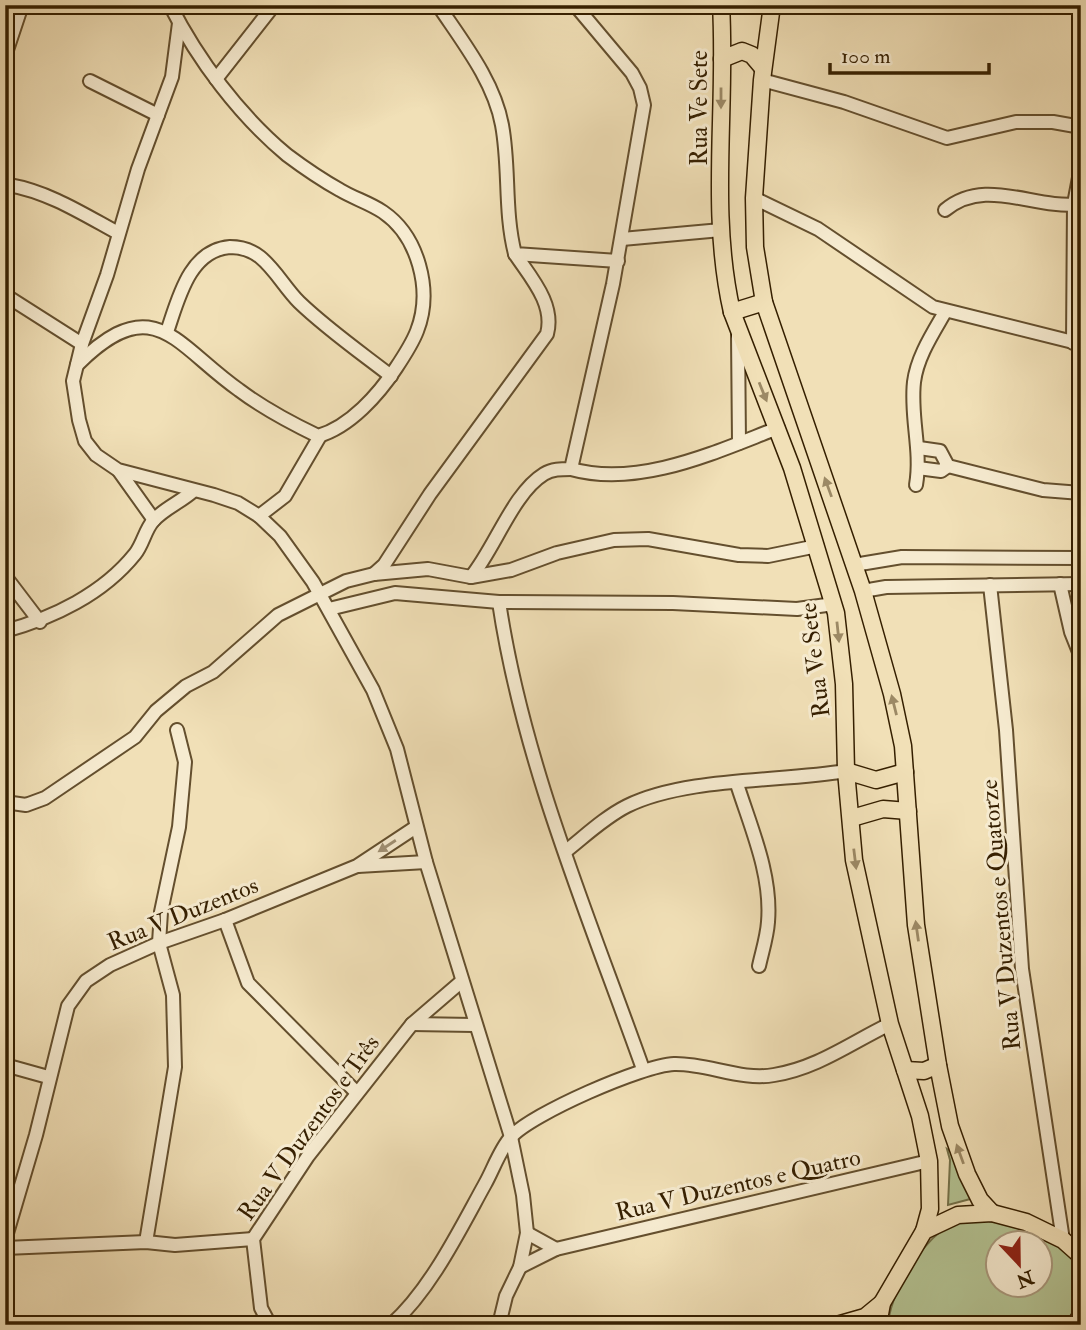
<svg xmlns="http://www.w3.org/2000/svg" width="1086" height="1330" font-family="'IM FELL Double Pica',serif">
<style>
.green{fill:#b4c393;stroke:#74714a;stroke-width:2;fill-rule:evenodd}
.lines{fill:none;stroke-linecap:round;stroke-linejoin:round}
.minor-casing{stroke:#644f2e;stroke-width:16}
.major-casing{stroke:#351f00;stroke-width:19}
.minor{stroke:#f6ebd0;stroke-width:12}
.major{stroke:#f1e0b7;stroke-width:16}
.oneway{fill:#9c8965}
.oneway2{fill:#9f8f72}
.labels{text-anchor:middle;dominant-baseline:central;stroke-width:6;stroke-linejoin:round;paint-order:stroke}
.street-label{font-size:24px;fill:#351f00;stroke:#f6ebd0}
</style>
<rect width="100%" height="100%" fill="#f1e0b7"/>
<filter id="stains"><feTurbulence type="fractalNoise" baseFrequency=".00286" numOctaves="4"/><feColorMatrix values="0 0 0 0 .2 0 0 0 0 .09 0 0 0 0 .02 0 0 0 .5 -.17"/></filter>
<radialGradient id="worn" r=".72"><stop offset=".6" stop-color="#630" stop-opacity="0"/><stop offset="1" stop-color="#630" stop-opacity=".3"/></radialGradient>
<!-- green -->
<g class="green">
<path d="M947,1149L957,1156L974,1198L948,1205L950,1160Z"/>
<path d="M971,1217L1009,1224L1079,1256L1081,1308L1072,1325H888C890,1294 918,1249 941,1231C950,1224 962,1221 971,1217ZM998,1242H1040V1284H998Z"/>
</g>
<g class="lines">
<defs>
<g id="minor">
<path d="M438,5C462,41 494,81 502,125C510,168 504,211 515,254L618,261"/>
<path d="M179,23L172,77L138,169L107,275L82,344L73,381L79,420L85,441L96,455L118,470L214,495L238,503L259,516L280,536L313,582L373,690L397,749L426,862L511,1137L523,1195L527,1233L520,1267L506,1296L499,1325"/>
<path d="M5,56L22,5"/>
<path d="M216,79L274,5"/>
<path d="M762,80L844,102L947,138L1016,122H1053L1081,127"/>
<path d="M90,81L158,115"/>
<path d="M9,185C49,192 83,214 118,233"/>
<path d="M754,198L818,229L933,307L1081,344"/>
<path d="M945,210C986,176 1034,210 1080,204"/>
<path d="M622,239L721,230"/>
<path d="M5,295L82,344"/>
<path d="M167,332C178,300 189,250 230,247C241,247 251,250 260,257C275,269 285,288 299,302C327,329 360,352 391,376"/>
<path d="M738,335L739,443"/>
<path d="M1073,343L1074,204L1081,167"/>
<path d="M77,365C154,288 175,345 239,390C263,408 291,423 318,436C350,427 379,394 396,368C404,356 412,344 417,331C433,290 418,236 383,212C370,203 353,198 340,190C322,180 303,167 287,155C239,115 198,60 170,5"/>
<path d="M919,448L940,451L948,466L1043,490L1081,493"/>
<path d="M918,468L941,471L948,466"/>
<path d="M571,469C639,488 715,452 778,428"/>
<path d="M119,471L154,520"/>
<path d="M916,485C922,450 910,417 914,382C917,357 933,333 945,312"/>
<path d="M259,516L285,496L320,436"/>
<path d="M854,565L902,557L1081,558"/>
<path d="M374,574L384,565L430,494L547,334C555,304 531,278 515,254"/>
<path d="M5,576L40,622"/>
<path d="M471,577C495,548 513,493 544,474C552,469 561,469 571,469L613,284L644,105L640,88L632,73L575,5"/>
<path d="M1060,584L1071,632L1081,657"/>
<path d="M990,585L1006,730L1022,969L1063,1240"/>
<path d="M863,591L886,587L1081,584"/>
<path d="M499,602C523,763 589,917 643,1069"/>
<path d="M329,609L395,593L499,602L673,603L797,609L834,604"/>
<path d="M5,631C53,618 103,594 135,554C143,544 145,530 153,521C163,509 181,502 193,491"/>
<path d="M737,784C751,828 772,875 768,922C767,937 762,952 759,966"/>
<path d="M5,802L26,805L45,798L135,737L156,711L186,686L213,672L278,615L346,581L374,574L428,569L471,577L511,570L557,553L614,540L648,539L739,555L768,556L817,546"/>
<path d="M566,851C585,836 605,817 627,806C686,777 781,782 846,771"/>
<path d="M358,866L426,862"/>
<path d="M225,920L248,983L357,1093"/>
<path d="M412,1024L474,1025"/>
<path d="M5,1065L48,1077"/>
<path d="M527,1233L556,1249"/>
<path d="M5,1240L36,1135L68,1006L86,981L110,965L159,943L225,920L357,866L416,827"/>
<path d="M146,1242L175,1067L173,995L159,943L161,912L179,827L185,762L177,730"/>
<path d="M5,1248L146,1242L175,1245L253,1239"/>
<path d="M520,1267L556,1249L929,1161"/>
<path d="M270,1325L261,1308L253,1239L308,1156L412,1024L462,981"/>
<path d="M391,1325C431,1289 459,1231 485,1184C493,1170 500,1149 511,1137C531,1114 643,1065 674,1064C707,1063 741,1081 774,1075C818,1068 852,1042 890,1024"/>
</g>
<g id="major">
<path d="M721,5C727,107 709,212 732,312L792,468L836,613L844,684L846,771L854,860L890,1024L920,1116L929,1161L930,1209L924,1231"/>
<path d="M772,5L762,80L754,198L755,247L764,302L863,591L892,694L903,746L916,925L938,1065L950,1126L967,1174L980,1200L992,1213"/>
<path d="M722,59L742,51L752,55L763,68"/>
<path d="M732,312L764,302"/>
<path d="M846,771L876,780L905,772"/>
<path d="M852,818L883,809L908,811"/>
<path d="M905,1070L924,1071L938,1065"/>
<path d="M837,1325L865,1317L882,1303"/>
<path d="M878,1325L882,1303L924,1231L958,1215L992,1213L1026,1222L1063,1240L1081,1256"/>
<path d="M1075,1325L1081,1315"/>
</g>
</defs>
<!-- minor casing -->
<use href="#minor" class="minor-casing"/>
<!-- major casing -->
<use href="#major" class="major-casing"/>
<!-- minor -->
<use href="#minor" class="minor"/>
<!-- major -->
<use href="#major" class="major"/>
</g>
<!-- one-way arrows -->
<defs><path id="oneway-solid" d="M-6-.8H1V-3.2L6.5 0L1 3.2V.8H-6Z" transform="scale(1.75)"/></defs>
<g class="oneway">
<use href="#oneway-solid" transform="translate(721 98) rotate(90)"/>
<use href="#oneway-solid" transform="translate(763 392) rotate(68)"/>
<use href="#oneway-solid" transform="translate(828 487) rotate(-110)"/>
<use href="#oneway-solid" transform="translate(838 632) rotate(84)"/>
<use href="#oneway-solid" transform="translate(894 705) rotate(-104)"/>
<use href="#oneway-solid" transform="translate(855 859) rotate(83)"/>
<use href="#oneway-solid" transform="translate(917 931) rotate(-98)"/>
<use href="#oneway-solid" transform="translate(960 1154) rotate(-110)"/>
</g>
<use class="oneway2" href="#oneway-solid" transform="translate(387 846) rotate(147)"/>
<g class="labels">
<!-- street labels -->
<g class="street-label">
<text transform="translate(699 108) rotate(-90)">Rua Ve Sete</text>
<text transform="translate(815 660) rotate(-97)">Rua Ve Sete</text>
<text transform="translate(183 914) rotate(-22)">Rua V Duzentos</text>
<text transform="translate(1001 915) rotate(-95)">Rua V Duzentos e Quatorze</text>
<text transform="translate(309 1128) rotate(-54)">Rua V Duzentos e Três</text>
<text transform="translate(738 1185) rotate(-13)">Rua V Duzentos e Quatro</text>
</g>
</g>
<!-- margin -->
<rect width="1086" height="1330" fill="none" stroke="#f1e0b7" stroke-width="28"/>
<rect x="7" y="7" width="1072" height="1316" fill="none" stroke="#351f00" stroke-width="3.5"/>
<rect x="14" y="14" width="1058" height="1302" fill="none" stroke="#351f00" stroke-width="2"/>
<!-- north arrow -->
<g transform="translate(1019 1264) rotate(158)"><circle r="33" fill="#f6ebd0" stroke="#a9997d" stroke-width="2"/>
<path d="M0-5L12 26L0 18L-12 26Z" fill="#8f2418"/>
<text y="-10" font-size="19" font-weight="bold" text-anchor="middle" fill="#351f00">N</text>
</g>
<!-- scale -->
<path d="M830 63v10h159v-10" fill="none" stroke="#351f00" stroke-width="3.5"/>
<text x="841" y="63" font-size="21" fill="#351f00" stroke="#f6ebd0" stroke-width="5" paint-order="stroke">100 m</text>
<rect width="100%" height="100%" filter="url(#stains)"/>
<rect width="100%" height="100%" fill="url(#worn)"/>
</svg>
